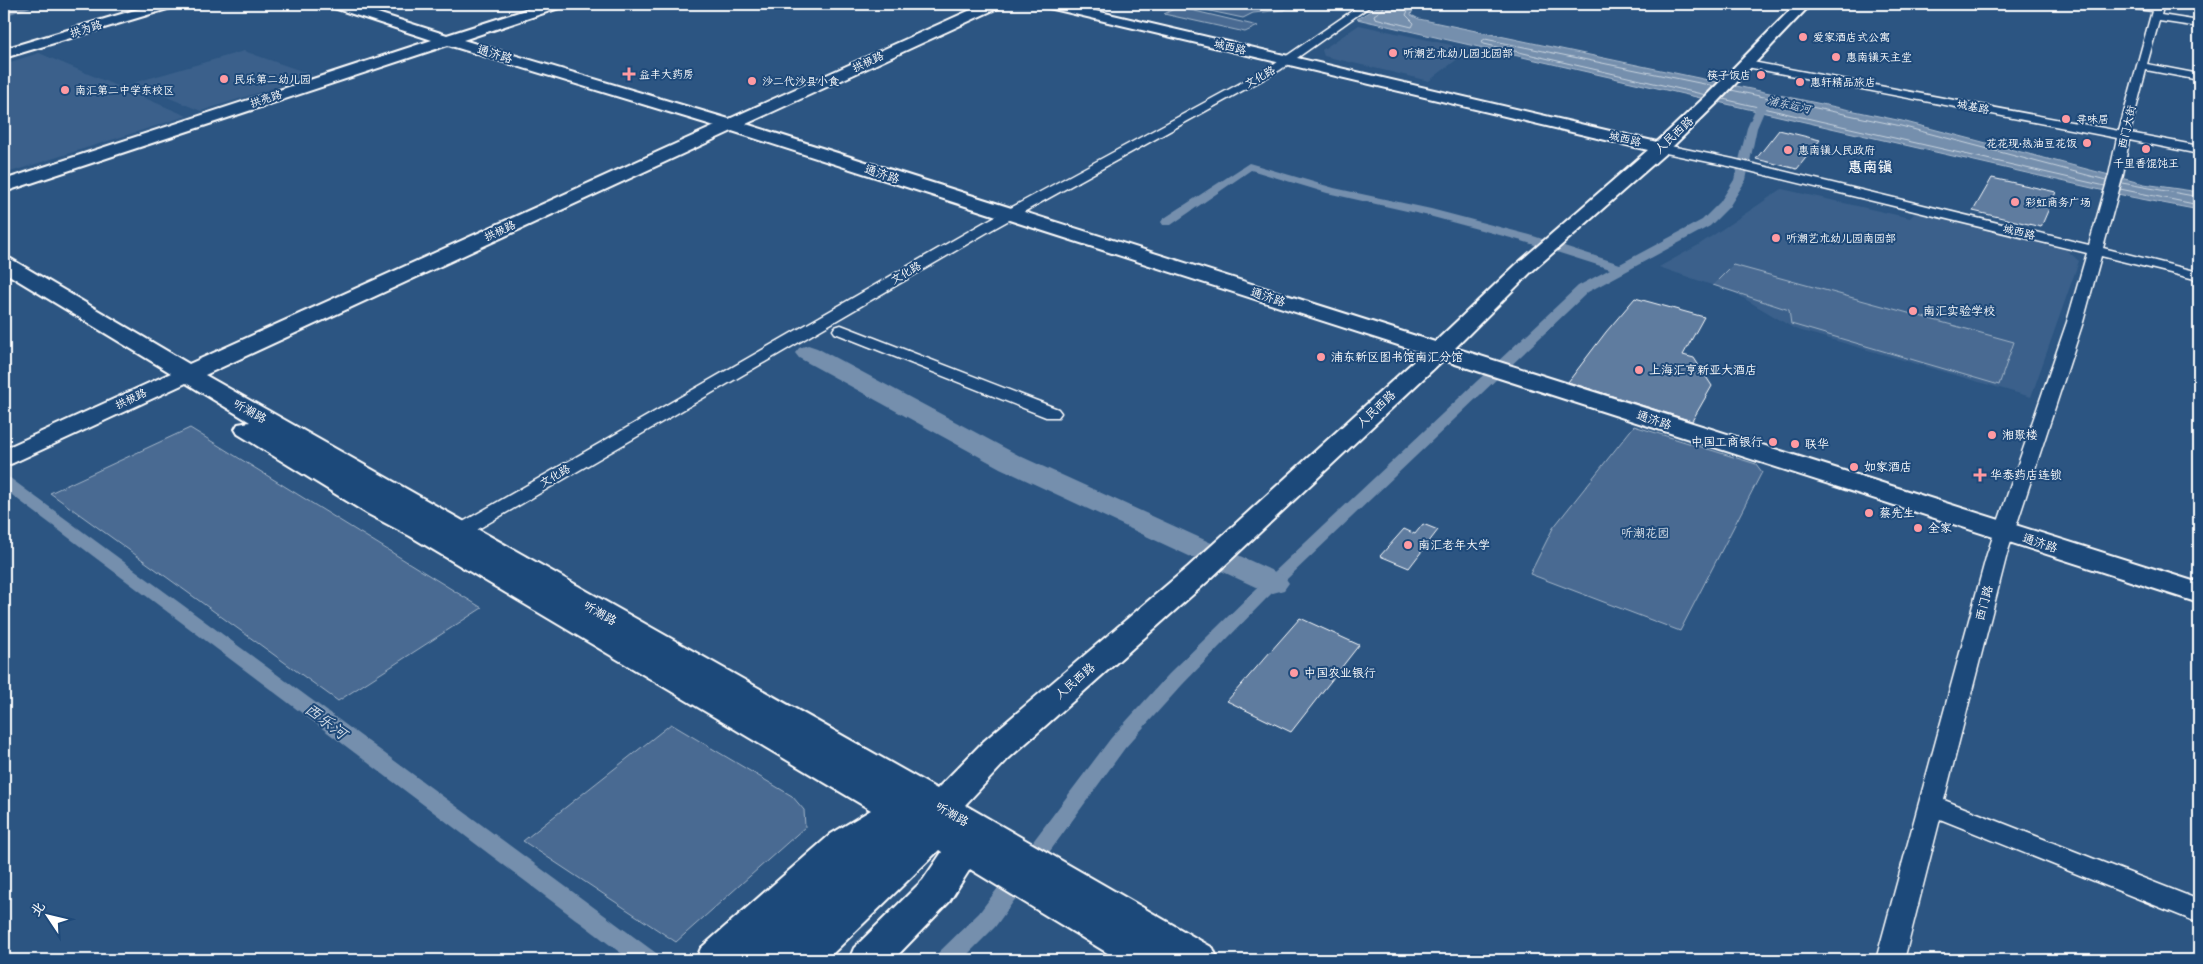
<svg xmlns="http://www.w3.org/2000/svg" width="2203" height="964" font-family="'Shantell Sans','LXGW WenKai TC',sans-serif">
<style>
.built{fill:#3b618b}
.green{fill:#486b92;stroke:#a4b5c8}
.water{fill:#748fad;stroke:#acbcce}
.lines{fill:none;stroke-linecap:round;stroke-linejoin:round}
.shore{stroke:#c7d2de;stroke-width:1}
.canal{fill:#748fad;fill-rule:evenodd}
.river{fill:#748fad;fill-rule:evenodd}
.building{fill:#5e7c9f;stroke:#fff}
.street-casing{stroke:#fff;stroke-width:3}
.secondary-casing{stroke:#fff;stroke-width:4}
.street{fill:#1f4a7a;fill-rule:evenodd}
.secondary{fill:#1f4a7a;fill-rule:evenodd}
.poi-dot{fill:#ff9aa2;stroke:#1f4a7a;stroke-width:2}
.labels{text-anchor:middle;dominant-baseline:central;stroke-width:4;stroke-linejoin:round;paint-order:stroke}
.far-street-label{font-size:11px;fill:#fff;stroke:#1f4a7a}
.far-poi-label{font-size:11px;fill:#fff;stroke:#1f4a7a;text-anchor:start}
.far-water-label{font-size:11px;font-style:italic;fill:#d5dde6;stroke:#1f4a7a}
.street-label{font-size:12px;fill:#fff;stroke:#1f4a7a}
.poi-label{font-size:12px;fill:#fff;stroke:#1f4a7a;text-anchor:start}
.park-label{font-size:12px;fill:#dae1e9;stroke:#1f4a7a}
.far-district-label{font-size:15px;font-weight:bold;fill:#fff;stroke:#1f4a7a}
.near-water-label{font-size:16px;font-style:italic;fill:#d5dde6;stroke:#1f4a7a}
</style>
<rect width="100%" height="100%" fill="#2c5582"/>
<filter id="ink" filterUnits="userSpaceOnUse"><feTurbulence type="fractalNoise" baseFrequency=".02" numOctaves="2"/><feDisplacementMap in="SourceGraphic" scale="10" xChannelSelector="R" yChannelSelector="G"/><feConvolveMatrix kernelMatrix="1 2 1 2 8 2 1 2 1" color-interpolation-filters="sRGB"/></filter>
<g filter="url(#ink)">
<!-- built -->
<g class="built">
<path d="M1359,25L1451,45L1464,54L1429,81L1324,56L1322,50Z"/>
<path d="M244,51L313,75L201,111L133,83Z"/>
<path d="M39,53L187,116L4,174V64Z"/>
<path d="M1782,189L1910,218L1917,211L2062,246L2079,261L2031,397L1795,329L1735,293L1659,267L1697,246Z"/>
</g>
<!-- green -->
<g class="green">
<path d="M1177,4H1296L1284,10L1253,13L1243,18Z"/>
<path d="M1178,7L1258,26L1245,32L1164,14Z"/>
<path d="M1733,265L2014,342L1999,385L1791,324L1789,310L1713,285Z"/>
<path d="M1634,426L1756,464L1762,472L1680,631L1530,574L1553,528Z"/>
<path d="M190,428L482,608L338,701L50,493Z"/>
<path d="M671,724L792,796L804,810L805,827L676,942L523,841Z"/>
</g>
<!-- water -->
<path class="water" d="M1382,4H1420L1413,9L1411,15L1419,19L1902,121L2144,184L2199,192V210L2131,197L1357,19Z"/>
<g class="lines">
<!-- shore -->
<g class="shore">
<path d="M1384,4L1383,9L1374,15L1375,18L1412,27L1414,23L1406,15L1411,4"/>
<path d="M1731,90L1901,126L2106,180"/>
<path d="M1706,95L1484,44L1482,41L1485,39L1714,86"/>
<path d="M1723,99L2105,186"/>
<path d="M2122,183L2199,197"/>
<path d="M2120,189L2199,205"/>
</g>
<!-- canal -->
<g class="canal">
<path d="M1764,97L1769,100L1757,128L1746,180L1729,207L1710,226L1588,292L1266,599L1183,684L1125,748L995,927L962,960H934L938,953L979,913L1111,738L1169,674L1254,591L1578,286L1610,269L1522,241L1429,216L1327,193L1251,170L1171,225H1163L1161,222L1163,219L1249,163L1334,188L1431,209L1530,235L1620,264L1702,220L1720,202L1734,180L1747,128L1759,100Z"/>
<path d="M4,476L10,478L656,953L660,960H630L4,489Z"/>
</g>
<!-- river -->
<g class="river">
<path d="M11,4H34L31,7L4,16V6Z"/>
<path d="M808,345L817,348L1020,456L1284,576L1289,583L1284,590L1273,593L1262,590L1000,468L799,358L795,353L799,348Z"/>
</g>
</g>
<!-- building -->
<g class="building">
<path d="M1779,130L1820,140L1797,169L1756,159Z"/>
<path d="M1992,178L2056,192L2041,227L1973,211Z"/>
<path d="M1635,298L1704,317L1683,355L1694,358L1712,386L1692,421L1568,382L1606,332Z"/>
<path d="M1423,524L1438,530L1409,568L1380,556L1404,529L1415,534Z"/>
<path d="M1300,618L1359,645L1291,732L1227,701Z"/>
</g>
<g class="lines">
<defs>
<g id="street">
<path d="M1362,4H1373L1280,70L993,229L456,542L449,544L442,542L439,538L442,534L983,223L1272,66Z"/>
<path d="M2116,4L2154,6V4H2164L2161,15L2199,21V27L2159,21L2147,64L2199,74V80L2146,70L2130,133L2199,146V154L2129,140L2123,175L2103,248L2199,272V280L2101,256L2083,322L2007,554L1944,800L2199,900V923L1940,819L1904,960H1876L1987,554L2067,322L2087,253L1733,167L1661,152L1655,148L1661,144L1733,159L2089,245L2109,175L2117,138L1747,67L1741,64L1747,61L2119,131L2152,11L2121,7Z"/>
<path d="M841,325L1058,409L1061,413L1058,417H1046L835,333L833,330L835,327Z"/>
</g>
<g id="secondary">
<path d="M155,4H176L174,7L4,58V49Z"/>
<path d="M329,4H349L447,35L544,4H564L562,7L463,40L729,119L984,4H1002L1000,7L746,124L1435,342L1517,264L1648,150L1049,8L1044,7L1042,4H1066L1657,142L1706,96L1796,4H1811L1718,102L1667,152L1531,272L1455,348L2199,583V603L1443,360L1208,581L1008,759L965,805L1213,948L1218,960H1119L970,869L949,902L893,960H849L854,948L923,880L942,852L939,850L826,960H746L749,954L742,960H696L701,948L831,834L871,810L410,536L368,514L238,434L235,429L238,424L250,422L186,383L13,463L4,466V449L171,373L4,272V257L11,259L189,364L715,126L448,45L4,192V180L432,40L331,7ZM732,131L1423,353L1188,567L984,741L937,789L205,375Z"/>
</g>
</defs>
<!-- street casing -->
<use href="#street" class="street-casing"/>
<!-- secondary casing -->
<use href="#secondary" class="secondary-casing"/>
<!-- street -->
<use href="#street" class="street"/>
<!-- secondary -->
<use href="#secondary" class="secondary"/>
</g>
</g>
<!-- markers -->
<g class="poi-dot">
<circle cx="1803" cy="37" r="5"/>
<circle cx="1393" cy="53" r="5"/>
<circle cx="1836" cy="57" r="5"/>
<path d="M626.5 66.5h5v5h5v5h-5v5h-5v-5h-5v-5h5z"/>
<circle cx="1761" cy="75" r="5"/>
<circle cx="224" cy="79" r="5"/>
<circle cx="752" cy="81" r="5"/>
<circle cx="1800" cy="82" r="5"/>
<circle cx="65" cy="90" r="5"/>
<circle cx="2066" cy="119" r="5"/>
<circle cx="2087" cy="143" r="5"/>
<circle cx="2146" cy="149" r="5"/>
<circle cx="1788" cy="150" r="5"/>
<circle cx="2015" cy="202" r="5"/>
<circle cx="1776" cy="238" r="5"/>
<circle cx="1913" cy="311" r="5"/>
<circle cx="1321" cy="357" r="5"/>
<circle cx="1639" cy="370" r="5"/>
<circle cx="1992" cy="435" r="5"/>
<circle cx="1773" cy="442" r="5"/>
<circle cx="1795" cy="444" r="5"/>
<circle cx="1854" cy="467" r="5"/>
<path d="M1977.5 467.5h5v5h5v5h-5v5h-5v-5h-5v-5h5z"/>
<circle cx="1869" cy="513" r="5"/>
<circle cx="1918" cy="528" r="5"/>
<circle cx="1408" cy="545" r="5"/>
<circle cx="1294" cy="673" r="5"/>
</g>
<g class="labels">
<!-- far-street labels -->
<g class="far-street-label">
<text transform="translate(86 29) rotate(-17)">拱为路</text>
<text transform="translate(1230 47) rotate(13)">城西路</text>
<text transform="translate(868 62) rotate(-25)">拱极路</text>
<text transform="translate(1260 77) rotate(-29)">文化路</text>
<text transform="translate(266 99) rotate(-18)">拱亮路</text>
<text transform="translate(1973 107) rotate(11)">城基路</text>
<text transform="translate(2127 127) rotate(-77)">西门大街</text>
<text transform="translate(1625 139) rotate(13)">城西路</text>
<text transform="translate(500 231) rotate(-25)">拱极路</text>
<text transform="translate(2019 232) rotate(14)">城西路</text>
<text transform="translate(906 273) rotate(-30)">文化路</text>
<text transform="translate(131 399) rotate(-25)">拱极路</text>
<text transform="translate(555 476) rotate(-30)">文化路</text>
</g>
<!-- far-poi labels -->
<g class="far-poi-label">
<text x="1813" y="37">爱家酒店式公寓</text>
<text x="1403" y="53">听潮艺术幼儿园北园部</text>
<text x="1846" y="57">惠南镇天主堂</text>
<text x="639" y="74">益丰大药房</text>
<text x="1751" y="75" text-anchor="end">筷子饭店</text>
<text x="234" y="79">民乐第二幼儿园</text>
<text x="762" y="81">沙二代沙县小食</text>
<text x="1810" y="82">惠轩精品旅店</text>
<text x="75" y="90">南汇第二中学东校区</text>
<text x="2076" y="119">寻味居</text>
<text x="2077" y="143" text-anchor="end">花花现·热油豆花饭</text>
<text x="1798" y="150">惠南镇人民政府</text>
<text x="2146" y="163" text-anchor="middle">千里香馄饨王</text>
<text x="2025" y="202">彩虹商务广场</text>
<text x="1786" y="238">听潮艺术幼儿园南园部</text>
</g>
<!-- far-water labels -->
<g class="far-water-label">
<text transform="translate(1789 105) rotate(12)">浦东运河</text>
</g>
<!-- street labels -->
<g class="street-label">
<text transform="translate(495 54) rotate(17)">通济路</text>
<text transform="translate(1674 135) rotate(-43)">人民西路</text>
<text transform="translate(882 174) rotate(18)">通济路</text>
<text transform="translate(1268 297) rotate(18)">通济路</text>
<text transform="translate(1376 409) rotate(-43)">人民西路</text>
<text transform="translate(250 411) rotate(29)">听潮路</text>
<text transform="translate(1654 420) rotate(18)">通济路</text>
<text transform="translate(2040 543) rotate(18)">通济路</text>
<text transform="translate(1984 603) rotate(-75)">西门路</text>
<text transform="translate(600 613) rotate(30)">听潮路</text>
<text transform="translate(1075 681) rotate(-41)">人民西路</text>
<text transform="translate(952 814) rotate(30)">听潮路</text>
</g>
<!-- poi labels -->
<g class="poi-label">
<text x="1923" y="311">南汇实验学校</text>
<text x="1331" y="357">浦东新区图书馆南汇分馆</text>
<text x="1649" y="370">上海汇亨新亚大酒店</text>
<text x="2002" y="435">湘聚楼</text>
<text x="1763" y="442" text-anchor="end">中国工商银行</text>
<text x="1805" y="444">联华</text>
<text x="1864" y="467">如家酒店</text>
<text x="1990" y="475">华泰药店连锁</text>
<text x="1879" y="513">蔡先生</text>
<text x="1928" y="528">全家</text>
<text x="1418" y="545">南汇老年大学</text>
<text x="1304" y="673">中国农业银行</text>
</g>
<!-- park labels -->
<g class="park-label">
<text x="1645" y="533">听潮花园</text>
</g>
<!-- far-district labels -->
<g class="far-district-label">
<text x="1870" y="167">惠南镇</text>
</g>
<!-- near-water labels -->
<g class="near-water-label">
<text transform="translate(326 721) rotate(37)">西乐河</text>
</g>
</g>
<!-- margin -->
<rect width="2203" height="964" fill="none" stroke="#1f4a7a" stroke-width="20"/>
<rect x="10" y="10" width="2183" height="944" fill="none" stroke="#fff" stroke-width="2" filter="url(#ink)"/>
<!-- north arrow -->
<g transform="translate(48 916) rotate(305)" stroke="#1f4a7a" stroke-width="4" paint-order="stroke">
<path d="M0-4L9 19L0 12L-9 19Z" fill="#ffffff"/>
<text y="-8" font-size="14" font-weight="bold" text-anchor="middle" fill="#ffffff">北</text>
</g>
</svg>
